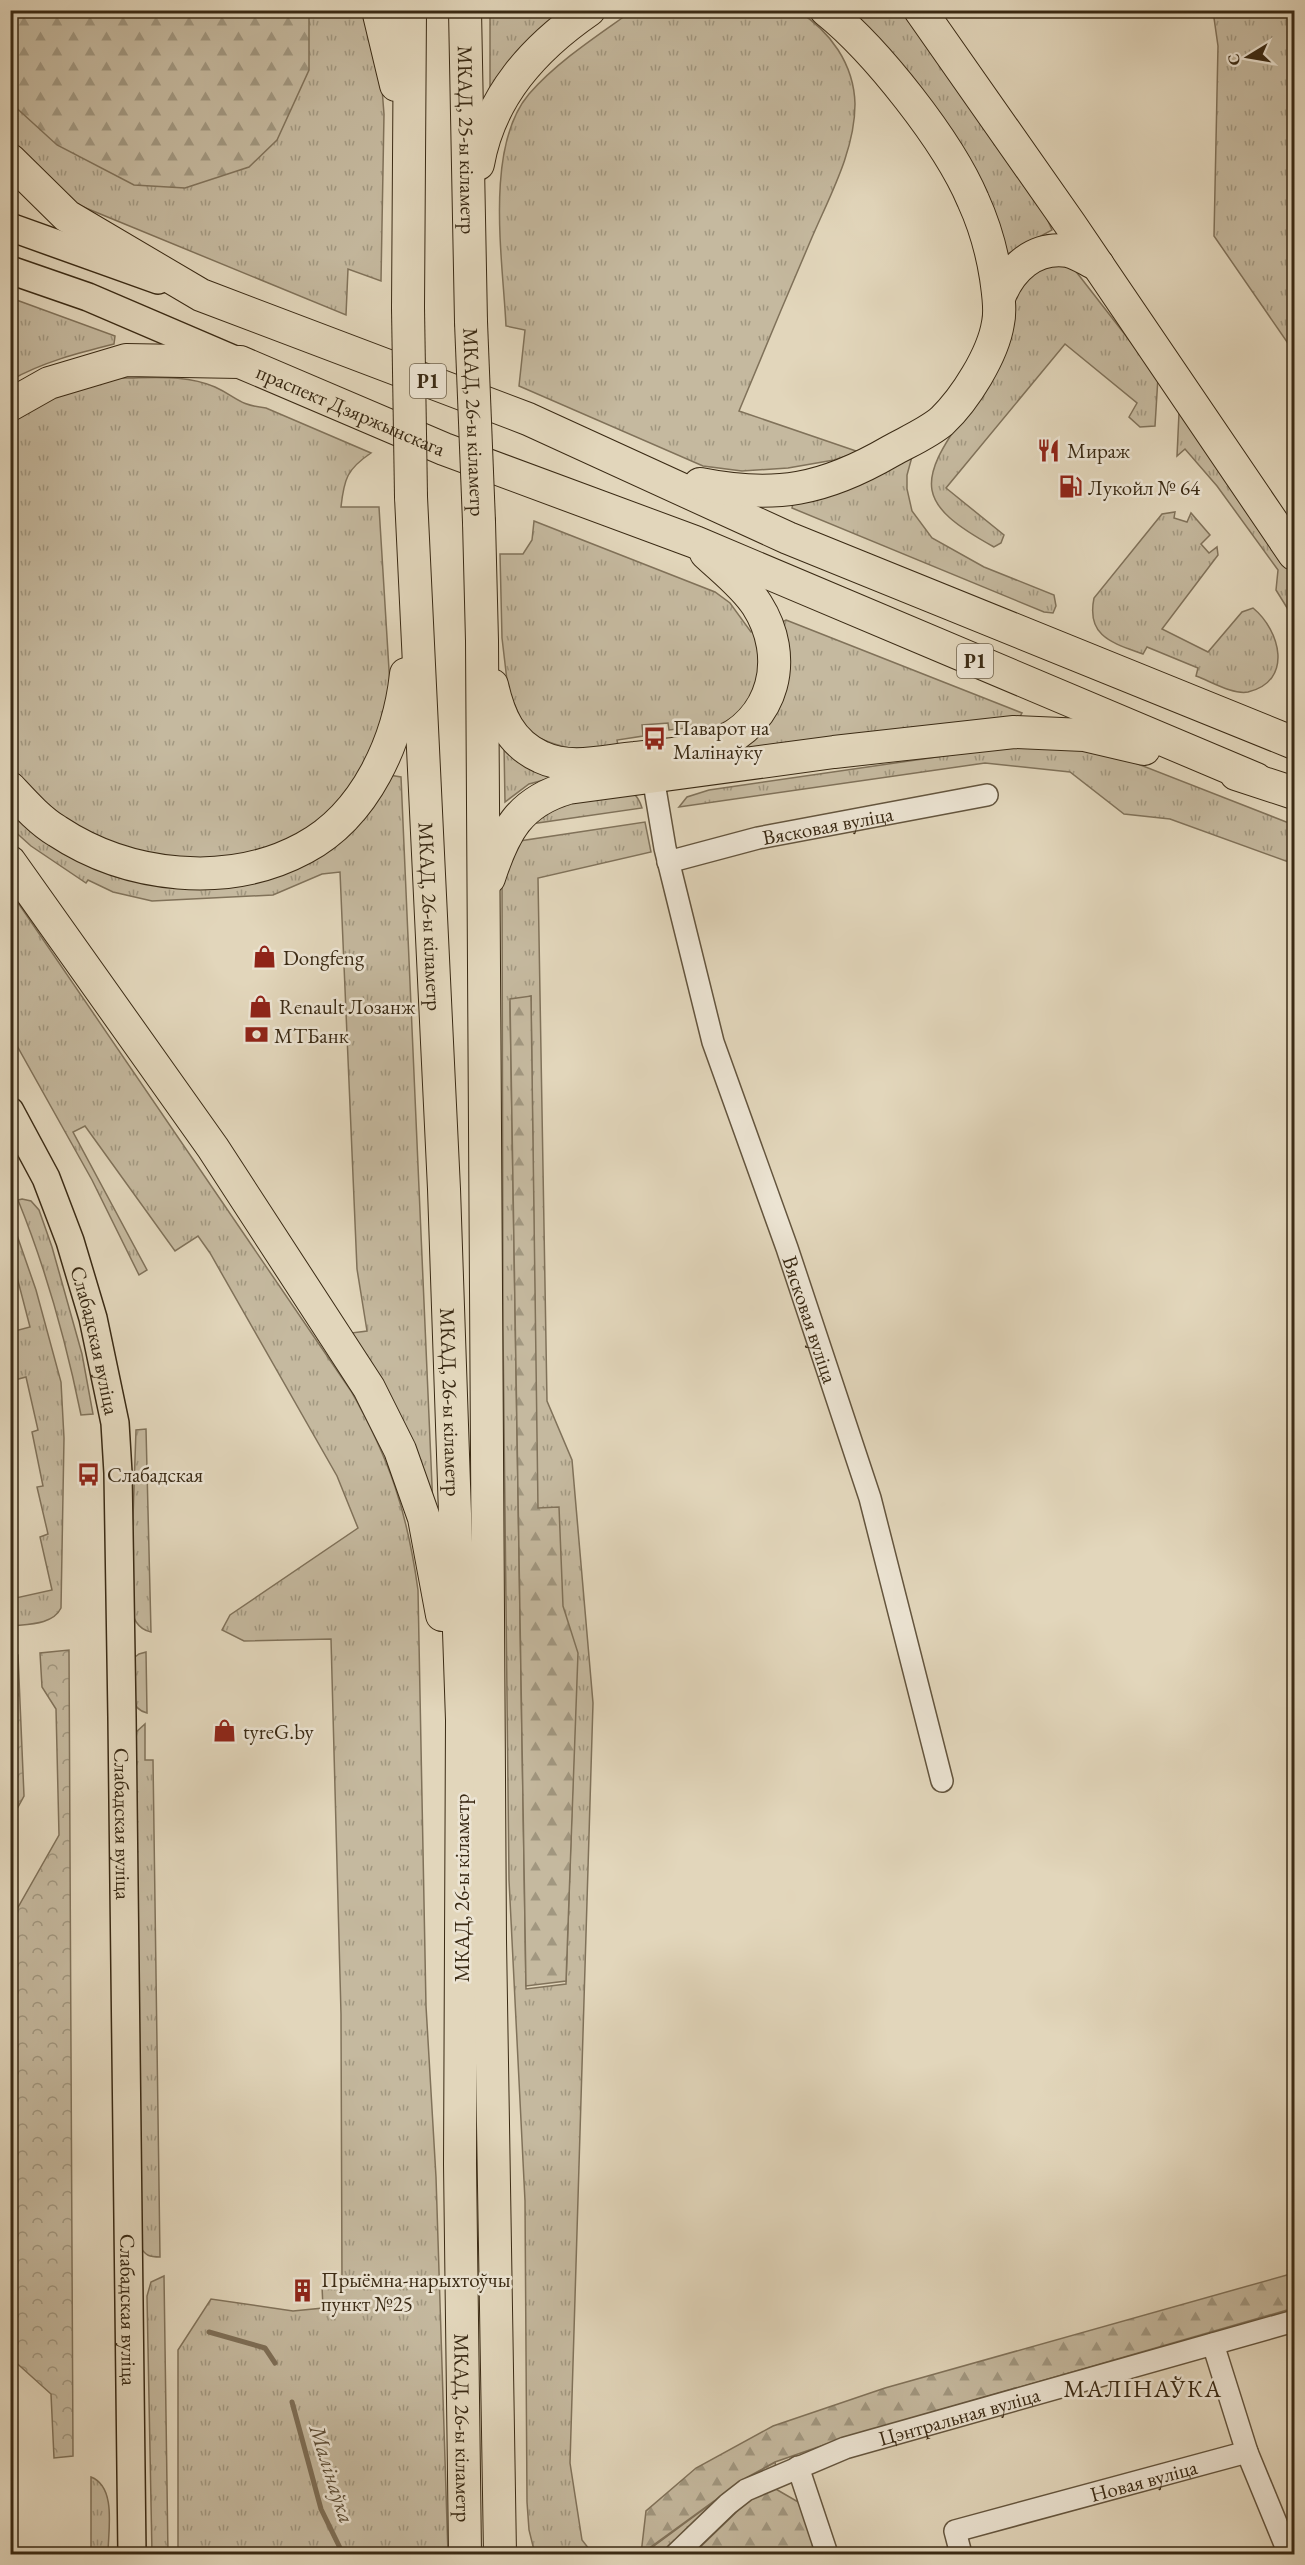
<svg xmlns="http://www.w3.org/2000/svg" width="1305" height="2565" font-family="'EB Garamond',serif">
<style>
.grass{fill:url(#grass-tufts);stroke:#80725a;stroke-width:1.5;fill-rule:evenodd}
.forest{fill:url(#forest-firs);stroke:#80725a;stroke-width:1.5}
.park{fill:url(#park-crowns);stroke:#80725a;stroke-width:1.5}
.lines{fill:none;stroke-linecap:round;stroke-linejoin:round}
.stream{stroke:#7d6e56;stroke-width:5}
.minor-casing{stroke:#64553e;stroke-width:24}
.major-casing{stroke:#3a2a14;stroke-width:30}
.highway-casing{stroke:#3a2a14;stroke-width:34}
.minor{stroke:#ece4d3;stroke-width:21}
.major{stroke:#e2d6bb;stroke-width:27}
.highway{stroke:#e2d6bb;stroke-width:32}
.highway-bridge-casing{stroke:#3a2a14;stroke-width:34;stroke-linecap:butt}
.highway-bridge{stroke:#e2d6bb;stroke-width:32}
.labels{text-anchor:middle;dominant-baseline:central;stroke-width:5;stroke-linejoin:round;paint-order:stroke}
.shield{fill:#ece4d3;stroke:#6f624d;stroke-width:1.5}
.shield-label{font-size:20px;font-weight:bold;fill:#3a2a14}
.street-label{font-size:21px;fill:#3a2a14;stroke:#ece4d3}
.poi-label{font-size:21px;fill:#3a2a14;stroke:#ece4d3;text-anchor:start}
.water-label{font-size:22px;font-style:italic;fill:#5b4c35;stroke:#ece4d3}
.quarter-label{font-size:24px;letter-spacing:1.5px;fill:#3a2a14;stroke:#ece4d3}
</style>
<defs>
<pattern id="grass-tufts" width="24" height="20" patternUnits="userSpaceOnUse" patternTransform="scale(1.5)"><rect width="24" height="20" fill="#c5b99f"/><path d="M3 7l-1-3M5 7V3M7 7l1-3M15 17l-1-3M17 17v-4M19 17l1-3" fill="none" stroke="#a19780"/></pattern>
<pattern id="forest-firs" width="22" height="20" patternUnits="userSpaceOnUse" patternTransform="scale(1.5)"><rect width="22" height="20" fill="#c5b99f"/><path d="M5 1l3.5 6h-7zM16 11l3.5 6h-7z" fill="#a19780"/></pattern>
<pattern id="park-crowns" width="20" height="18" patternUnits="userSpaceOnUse" patternTransform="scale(1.5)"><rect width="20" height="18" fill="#c5b99f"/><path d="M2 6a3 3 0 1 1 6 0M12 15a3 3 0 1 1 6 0" fill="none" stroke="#a19780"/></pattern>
</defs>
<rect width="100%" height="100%" fill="#e2d6bb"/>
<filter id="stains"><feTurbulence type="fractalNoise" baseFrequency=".00333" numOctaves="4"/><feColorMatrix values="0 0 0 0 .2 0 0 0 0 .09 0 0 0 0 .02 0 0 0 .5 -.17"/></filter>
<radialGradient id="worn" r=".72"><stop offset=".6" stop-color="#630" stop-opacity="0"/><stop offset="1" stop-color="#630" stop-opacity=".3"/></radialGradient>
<!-- grass -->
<g class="grass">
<path d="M11,11H368L380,63L384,114L381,281L348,269L346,315L76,204L33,167L11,144Z"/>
<path d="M490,11H572L490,94Z"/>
<path d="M632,11H798C830,31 854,64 855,104C855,152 828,199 810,242C786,298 762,355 739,411L859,452L834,460L788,468L742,471L703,466L519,386L525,330L506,326C503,261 484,147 529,94C558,61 597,36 632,11Z"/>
<path d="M840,11H907L1041,205L1052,230L1006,255Z"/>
<path d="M1213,11H1294V352L1214,236L1218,46Z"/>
<path d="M1050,263L1074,269L1158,377L1155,426L1140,427L1129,417L1137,403L1065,344L946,488L1004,535L1001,543L994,547C916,504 916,483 966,413C974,402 985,391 990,379C1003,350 999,309 1020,283C1026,275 1041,269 1050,263Z"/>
<path d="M11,298L115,336L114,344C78,353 43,362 11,380Z"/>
<path d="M118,372L121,378C152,378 186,374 215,387C237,397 238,405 266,408L371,453C347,469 344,479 341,507H379L390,686L375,749L340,805L284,845L214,860L141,856L78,829L28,789L11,768V421L47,398Z"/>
<path d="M1179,413L1188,418L1294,573V619L1276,590L1278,570L1217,486L1185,449L1177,456Z"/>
<path d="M913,453L907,475V489L912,511L932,538L984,567L1054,595L1056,606L1053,613L1044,612L792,508L793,503Z"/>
<path d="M1175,512L1174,518L1187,522L1191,513L1210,535L1201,544L1209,553L1217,547L1218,555L1162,629L1208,652L1242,612L1253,608C1280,630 1294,681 1248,692C1233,695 1210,681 1196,676L1198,668L1147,647L1143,654C1113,643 1086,637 1094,598L1162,514Z"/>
<path d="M534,521L715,592L730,603L751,632L757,631C763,647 763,655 760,672C752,711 737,719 701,731L695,727L669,730L668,723L642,725L643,736L617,740L618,745C574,750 567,752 526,732L508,689L502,638L500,554H523L532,540Z"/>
<path d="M786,620L1022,713L1018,720L716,753L734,746L782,622Z"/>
<path d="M1033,743L1075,745L1120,757L1294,825V864L1170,819L1124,814L1070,772L985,763L679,807L687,797L709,790Z"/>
<path d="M504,745L616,772L544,780L529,784L505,802Z"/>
<path d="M389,775L401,777L433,1508L351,1333L367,1331L357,1269L340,872L322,874L273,895L152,901L113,892L88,880L86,883L31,846L11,828V801L54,836L249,875Z"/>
<path d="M620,789C633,791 638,795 642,808L524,825L519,841L645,822L651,852L538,878L547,1401L572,1460L593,1703L570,2463L582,2540L593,2554H535L529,2530L527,2502L525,2201L509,1880L503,1329L502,876C516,792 548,799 620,789ZM531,996L537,1512L558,1509L562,1609L577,1654L566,1984L526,1989L510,1002Z"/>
<path d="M10,891L351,1391C390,1460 407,1511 418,1590L426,2006L436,2177L448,2554H178V2350L211,2299L293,2311L323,2308L322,2286L342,2287L341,2014L331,1639L244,1641L222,1630L230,1615L358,1528L337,1476L210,1253L198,1236L175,1251L85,1126L73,1132L147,1270L139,1275L92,1180L11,1035Z"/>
<path d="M22,1199L31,1201L39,1210L52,1247L82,1354L93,1414L81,1415C66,1341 46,1269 18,1200Z"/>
<path d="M11,1218L36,1290L61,1382L64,1438L61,1608C53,1625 27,1624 11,1626V1599L52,1590L40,1537L48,1534L37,1487L43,1486L32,1432L38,1430L26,1377L11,1381V1332L30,1327L16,1273L11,1274Z"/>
<path d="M146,1429L151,1632C137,1629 133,1618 130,1605L136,1430Z"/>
<path d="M146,1652L147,1713C125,1708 132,1679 131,1660L139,1654Z"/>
<path d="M145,1724V1760H153L160,2257C150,2257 145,2256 140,2246L135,1733Z"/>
<path d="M164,2276L168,2554H152L147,2296L151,2282Z"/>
<path d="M775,2462L776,2468L724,2501L659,2554H643L746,2478Z"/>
<path d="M91,2477C117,2487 108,2531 108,2554H91Z"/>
</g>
<!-- forest -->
<g class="forest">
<path d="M10,11H309V70L277,140L249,167L185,188L134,185L57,145L11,103Z"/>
<path d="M531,996L538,1508L559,1507L563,1606L578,1653L566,1981L526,1986L510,999Z"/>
<path d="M1294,2273V2308L847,2437L775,2462L746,2478L641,2554L646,2511L696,2468L773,2426L885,2388Z"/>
<path d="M774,2488L800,2503L818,2554H693L752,2497Z"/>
</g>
<!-- park -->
<g class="park">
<path d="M69,1650L73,2456L54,2458L51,2394L11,2358L10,1906L17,1909L59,1835L56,1709L42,1687L40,1653Z"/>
<path d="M18,1655L24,1796L11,1820L10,1656Z"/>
</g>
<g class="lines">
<!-- stream -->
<g class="stream">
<path d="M209,2332L265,2348L275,2363"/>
<path d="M292,2402L321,2509L343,2554"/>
</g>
<defs>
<g id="minor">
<path id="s1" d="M651,765L665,848L713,1042L787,1248L870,1498L942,1781"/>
<path id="s2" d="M668,862L758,838L987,795"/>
<path d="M1213,2344L1247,2452L1289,2554"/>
<path d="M798,2467L827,2554"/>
<path id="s3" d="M676,2554L728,2504L746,2490L845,2448L1294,2321"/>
<path id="s4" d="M961,2554L955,2531L1247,2452"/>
</g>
<g id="major">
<path d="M10,227L158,280"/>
<path d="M10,270L88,297L235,360"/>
<path id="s5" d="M10,1111L46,1178L70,1241L93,1318L115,1423L118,1473L122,1717L132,2554"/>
</g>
<g id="highway">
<path d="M378,10L396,85"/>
<path id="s6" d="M465,10L471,322"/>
<path d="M920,10L1070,224L1294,554"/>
<path d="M10,160L67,216L201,295L528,419L788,538L1294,743"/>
<path d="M478,164C490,96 534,48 589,10"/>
<path d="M999,298C1010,269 1034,246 1068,251C1078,253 1089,261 1098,265"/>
<path d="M408,308L410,10"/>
<path id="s7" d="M10,405L49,383L126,360L240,362L444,449L695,542L1256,779"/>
<path d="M700,484C775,499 824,490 891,451C907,442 928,433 942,421C965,399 993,355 998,323C1001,309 998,293 996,278C992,252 984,224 973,200C948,141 876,50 826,10"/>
<path id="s8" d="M411,497L444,1189L462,1720L460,2164L465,2554"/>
<path d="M479,522L482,641L490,1940L500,2554"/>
<path d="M492,685C499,716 510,743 541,757C570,771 604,761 635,758C660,755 691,754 716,745C775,721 790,657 757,605C745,586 723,569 706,553"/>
<path d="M1236,774L1294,793"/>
<path d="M10,788C24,803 39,820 57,831C128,878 228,889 304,848C366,815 399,740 406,674"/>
<path d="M10,862L213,1148L369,1388L400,1450L424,1518L442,1615"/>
<path d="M489,878C504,832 519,802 568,788L834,752L1014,732L1084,735L1144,749"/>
</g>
</defs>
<!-- minor casing -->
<use href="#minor" class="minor-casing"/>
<!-- major casing -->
<use href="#major" class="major-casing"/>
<!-- highway casing -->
<use href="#highway" class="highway-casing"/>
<!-- minor -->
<use href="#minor" class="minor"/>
<!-- major -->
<use href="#major" class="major"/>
<!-- highway -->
<use href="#highway" class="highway"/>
<defs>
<g id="highway-bridge">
<path d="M408,308L411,497"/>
<path id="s9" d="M471,322L479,522"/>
</g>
</defs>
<!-- highway-bridge casing -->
<use href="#highway-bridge" class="highway-bridge-casing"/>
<!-- highway-bridge -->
<use href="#highway-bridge" class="highway-bridge"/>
</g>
<!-- icons -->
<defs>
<symbol id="restaurant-bare" viewBox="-9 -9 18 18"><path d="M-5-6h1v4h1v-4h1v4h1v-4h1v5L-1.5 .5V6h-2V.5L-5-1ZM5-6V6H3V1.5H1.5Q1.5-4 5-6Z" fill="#8f2418" stroke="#ece4d3" stroke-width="2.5" paint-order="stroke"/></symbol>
<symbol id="fuel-bare" viewBox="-9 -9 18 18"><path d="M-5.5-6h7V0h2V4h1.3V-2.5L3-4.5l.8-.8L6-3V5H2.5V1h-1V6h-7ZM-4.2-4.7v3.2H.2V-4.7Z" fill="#8f2418" stroke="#ece4d3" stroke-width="2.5" paint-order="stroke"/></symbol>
<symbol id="bus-bare" viewBox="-9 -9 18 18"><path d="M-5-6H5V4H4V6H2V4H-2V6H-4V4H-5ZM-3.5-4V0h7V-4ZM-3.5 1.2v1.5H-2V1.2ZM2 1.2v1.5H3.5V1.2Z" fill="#8f2418" stroke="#ece4d3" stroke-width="2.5" paint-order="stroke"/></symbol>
<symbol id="shop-bare" viewBox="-9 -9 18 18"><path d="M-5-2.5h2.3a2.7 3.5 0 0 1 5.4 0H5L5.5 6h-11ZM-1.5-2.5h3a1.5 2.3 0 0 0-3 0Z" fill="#8f2418" stroke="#ece4d3" stroke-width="2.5" paint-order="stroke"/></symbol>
<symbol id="bank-bare" viewBox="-9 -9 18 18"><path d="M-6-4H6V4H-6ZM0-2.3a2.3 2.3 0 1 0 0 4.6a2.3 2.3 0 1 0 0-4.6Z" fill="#8f2418" stroke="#ece4d3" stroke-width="2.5" paint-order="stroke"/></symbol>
<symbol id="building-bare" viewBox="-9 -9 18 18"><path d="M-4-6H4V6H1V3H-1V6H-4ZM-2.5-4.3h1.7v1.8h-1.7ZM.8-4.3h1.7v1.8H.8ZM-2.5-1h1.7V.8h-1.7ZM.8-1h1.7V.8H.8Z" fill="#8f2418" stroke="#ece4d3" stroke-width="2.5" paint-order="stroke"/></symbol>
</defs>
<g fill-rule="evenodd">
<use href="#restaurant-bare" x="1032" y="434" width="33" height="33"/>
<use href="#fuel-bare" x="1054" y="470" width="33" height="33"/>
<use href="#bus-bare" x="638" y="722" width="33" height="33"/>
<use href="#shop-bare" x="248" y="940" width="33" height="33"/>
<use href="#shop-bare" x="244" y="990" width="33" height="33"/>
<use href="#bank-bare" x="240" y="1018" width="33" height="33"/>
<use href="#bus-bare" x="72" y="1458" width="33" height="33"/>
<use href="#shop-bare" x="208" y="1714" width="33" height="33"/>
<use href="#building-bare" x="286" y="2274" width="33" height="33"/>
</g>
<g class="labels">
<!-- shield labels -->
<g class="shield">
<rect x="410" y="364" width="36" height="34" rx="4.5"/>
<rect x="957" y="644" width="36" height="34" rx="4.5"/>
</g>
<g class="shield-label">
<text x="428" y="381">Р1</text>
<text x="975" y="661">Р1</text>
</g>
<!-- street labels -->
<g class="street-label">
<text stroke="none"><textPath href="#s6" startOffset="130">МКАД, 25-ы кіламетр</textPath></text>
<text stroke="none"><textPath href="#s7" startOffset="360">праспект Дзяржынскага</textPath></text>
<text stroke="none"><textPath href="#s9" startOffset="100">МКАД, 26-ы кіламетр</textPath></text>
<text stroke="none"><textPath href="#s2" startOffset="164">Вясковая вуліца</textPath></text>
<text stroke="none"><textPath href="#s8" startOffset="420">МКАД, 26-ы кіламетр</textPath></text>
<text stroke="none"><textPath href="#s1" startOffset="578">Вясковая вуліца</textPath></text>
<text stroke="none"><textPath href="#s5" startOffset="246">Слабадская вуліца</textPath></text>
<text stroke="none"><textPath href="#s8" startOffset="906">МКАД, 26-ы кіламетр</textPath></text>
<text stroke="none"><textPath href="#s5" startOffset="732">Слабадская вуліца</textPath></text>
<text transform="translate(461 1888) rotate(-90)">МКАД, 26-ы кіламетр</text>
<text stroke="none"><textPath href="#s5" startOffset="1218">Слабадская вуліца</textPath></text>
<text stroke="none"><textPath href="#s3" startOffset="321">Цэнтральная вуліца</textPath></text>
<text stroke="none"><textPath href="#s8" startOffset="1932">МКАД, 26-ы кіламетр</textPath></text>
<text stroke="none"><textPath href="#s4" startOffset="219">Новая вуліца</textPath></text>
</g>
<!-- poi labels -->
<g class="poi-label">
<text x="1067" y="450">Мираж</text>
<text x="1088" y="487">Лукойл № 64</text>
<text x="673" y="727">Паварот на<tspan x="673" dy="24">Малінаўку</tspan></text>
<text x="283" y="957">Dongfeng</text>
<text x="279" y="1006">Renault Лозанж</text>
<text x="274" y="1035">МТБанк</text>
<text x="107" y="1474">Слабадская</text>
<text x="243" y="1731">tyreG.by</text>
<text x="321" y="2279">Прыёмна-нарыхтоўчы<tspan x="321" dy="24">пункт №25</tspan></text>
</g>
<!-- water labels -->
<g class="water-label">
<text transform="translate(332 2474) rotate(72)">Малінаўка</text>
</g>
<!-- quarter labels -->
<g class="quarter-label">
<text x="1143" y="2388">МАЛІНАЎКА</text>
</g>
</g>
<!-- margin -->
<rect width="1305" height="2565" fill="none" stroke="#e2d6bb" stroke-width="36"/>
<rect x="12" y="12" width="1281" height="2541" fill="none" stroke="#3a2a14" stroke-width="3"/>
<rect x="18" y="18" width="1269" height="2529" fill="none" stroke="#3a2a14" stroke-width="1.5"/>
<!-- north arrow -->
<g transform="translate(1248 57) rotate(259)" stroke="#ece4d3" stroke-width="4.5" paint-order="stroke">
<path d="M0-4.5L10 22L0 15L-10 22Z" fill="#3a2a14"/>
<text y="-9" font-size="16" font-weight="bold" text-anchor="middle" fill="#3a2a14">С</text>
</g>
<rect width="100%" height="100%" filter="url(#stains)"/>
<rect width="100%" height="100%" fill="url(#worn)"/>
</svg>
